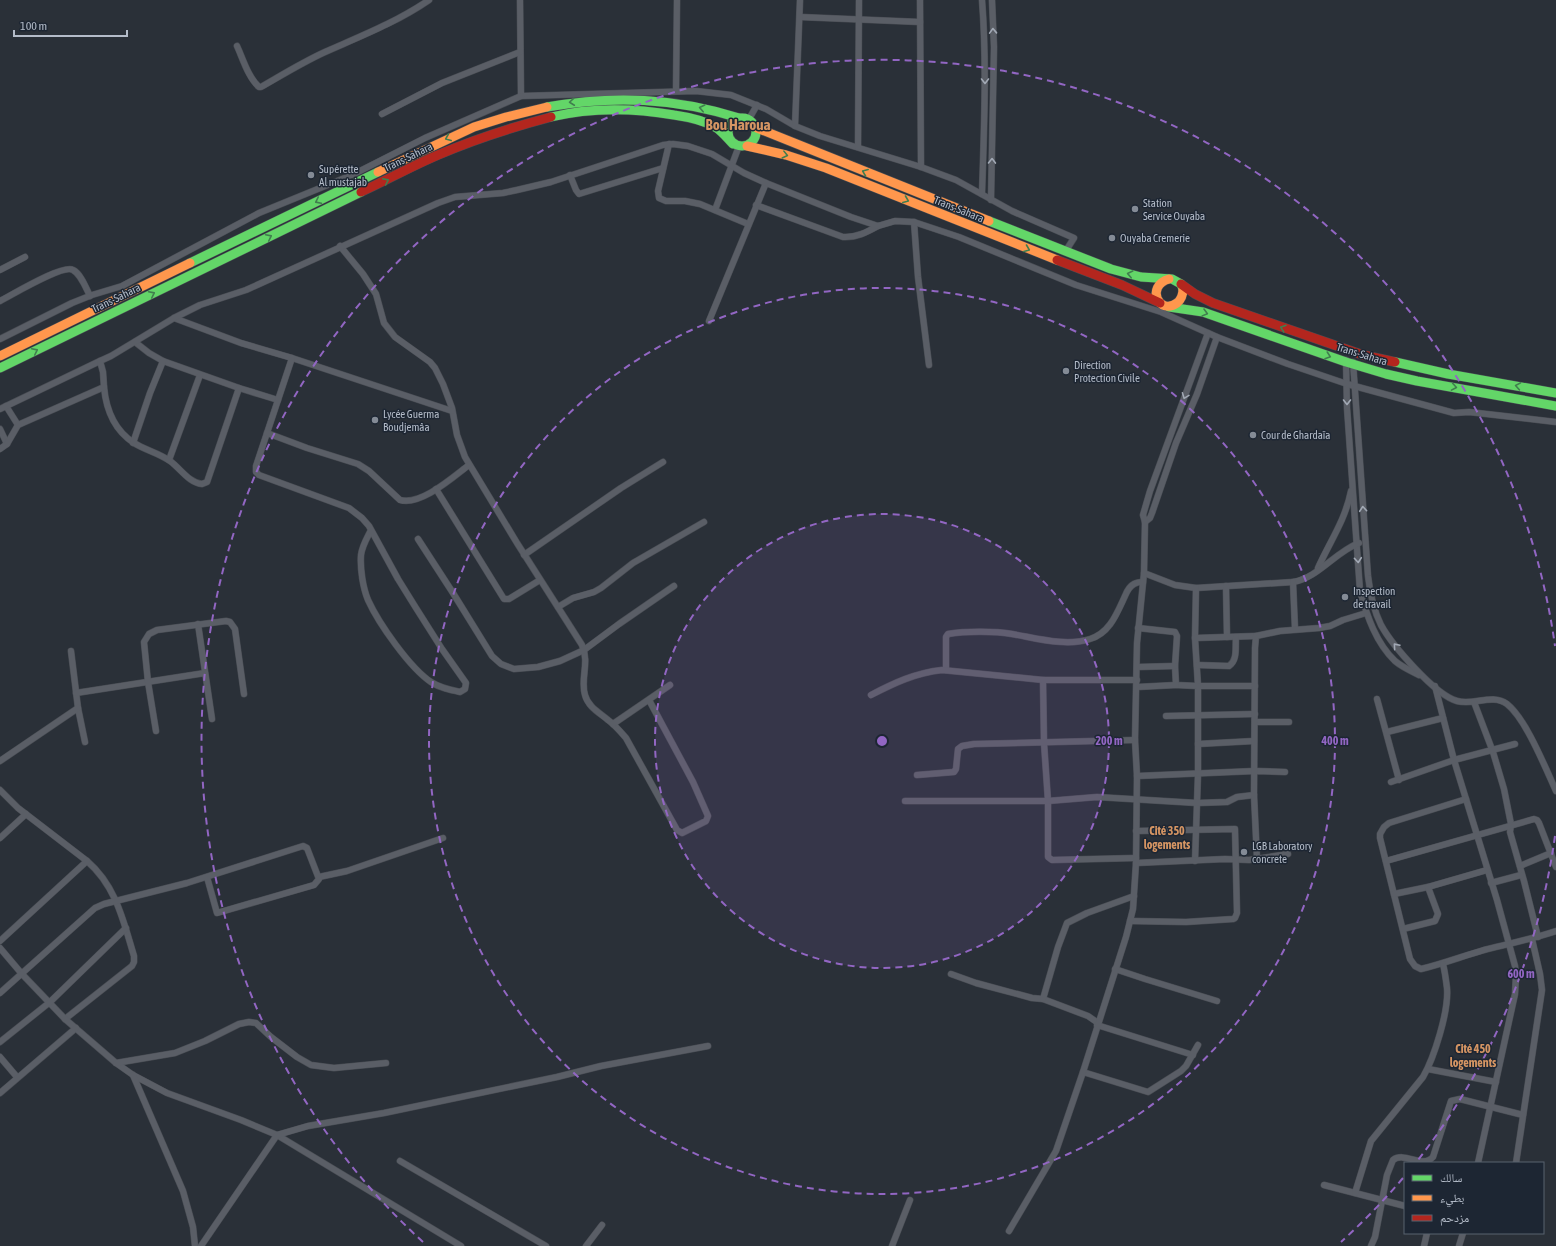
<svg xmlns="http://www.w3.org/2000/svg" width="1556" height="1246" font-family="'Asap Condensed','Noto Naskh Arabic',sans-serif">
<style>
.lines{fill:none;stroke-linecap:round;stroke-linejoin:round}
.street-casing{stroke:#484c53;stroke-width:7}
.fast-casing{stroke:#474c53;stroke-width:10}
.slow-casing{stroke:#474c53;stroke-width:10}
.jam-casing{stroke:#474c53;stroke-width:10}
.street{stroke:#5a5e66;stroke-width:6}
.fast{stroke:#63d668;stroke-width:9}
.slow{stroke:#ff974d;stroke-width:9}
.jam{stroke:#b3261e;stroke-width:9}
.oneway{stroke:#a2a9b5}
.oneway2{stroke:#407e4e}
.ring{fill:none;stroke:#9266c3;stroke-width:2;stroke-dasharray:7 5}
.poi-dot{fill:#848b96;stroke:#1d2633;stroke-width:1.5}
.labels{text-anchor:middle;dominant-baseline:central;stroke-width:3;stroke-linejoin:round;paint-order:stroke}
.street-label{font-size:11px;fill:#b4bcc9;stroke:#1d2633}
.poi-label{font-size:11px;fill:#b4bcc9;stroke:#1d2633;text-anchor:start}
.neighbourhood-label{font-size:12px;font-weight:bold;fill:#d59563;stroke:#1d2633}
.district-label{font-size:15px;font-weight:bold;fill:#d59563;stroke:#1d2633}
.centre{fill:#9266c3;stroke:#1d2633;stroke-width:2}
.ring-label{font-size:12px;text-anchor:middle;font-weight:bold;fill:#9266c3;stroke:#1d2633;stroke-width:3;stroke-linejoin:round;paint-order:stroke}
</style>
<rect width="100%" height="100%" fill="#2a3038"/>
<g class="lines">
<defs>
<g id="street">
<path d="M520,0L521,96L696,91L731,95L766,109L795,126L820,136L921,167L956,180L1012,211L1074,238L1065,252"/>
<path d="M920,0L921,167"/>
<path d="M800,17L920,22"/>
<path d="M237,46C243,59 248,77 259,87H261C282,75 303,62 325,52C361,36 397,22 429,0"/>
<path d="M676,91L677,0"/>
<path d="M382,114L442,83L520,52"/>
<path d="M749,119L757,105"/>
<path d="M795,126L800,0"/>
<path d="M669,144L658,191L659,198L666,201H685L700,204L748,224"/>
<path d="M858,147L859,0"/>
<path d="M570,175L576,190L579,194L663,168"/>
<path d="M982,194C984,129 987,64 982,0"/>
<path d="M991,200L994,47L992,0"/>
<path d="M756,205L843,237C856,238 867,232 878,226"/>
<path d="M715,210L739,146"/>
<path d="M914,222L918,277L929,365"/>
<path d="M340,246L363,274L376,294L384,323L395,337L430,362L435,368L443,384L452,408L457,435L465,457L517,543L582,645C590,663 580,679 585,695C588,707 600,713 608,720C615,725 620,731 626,738L677,830L682,833L706,821L708,816L693,782L649,700"/>
<path d="M0,270L25,257"/>
<path d="M0,301C12,295 63,264 73,270C81,274 86,288 90,296"/>
<path d="M174,318L241,343L292,358L452,411"/>
<path d="M709,321L766,183"/>
<path d="M0,339L72,303L92,295L122,286L259,213L352,175L425,138L521,96"/>
<path d="M135,342L149,353L163,361L239,388L278,400"/>
<path d="M292,358L256,466V472L259,475L349,508L362,518L369,526L398,579L416,608L442,649L466,683L465,689L460,692C450,690 440,688 431,682C410,668 379,624 368,600C363,588 360,569 361,555C362,546 367,538 371,530"/>
<path d="M1346,360L1347,408L1360,591C1367,616 1376,643 1395,661C1402,667 1411,671 1419,675"/>
<path d="M1353,362L1368,576C1370,593 1373,609 1381,625C1392,645 1435,695 1457,701C1474,706 1492,693 1507,704C1526,719 1545,767 1556,791"/>
<path d="M104,387C106,409 114,430 134,443C145,450 159,453 170,461C180,468 189,483 202,484L207,482L239,388"/>
<path d="M6,406L18,425"/>
<path d="M0,409L100,361"/>
<path d="M0,429L7,444"/>
<path d="M267,433L307,448L358,464L369,471L400,500C421,506 453,477 469,465"/>
<path d="M133,443L150,393L163,361"/>
<path d="M0,449L7,444L18,425L104,387L103,372L100,361L111,356L174,318L200,305L246,290L438,203L455,197L503,193L517,190L551,182L663,145L673,144L688,146L712,154L744,173L766,183L851,217L878,226L895,221L914,222L959,237L1076,285L1161,312L1217,337L1288,364L1347,384L1454,413L1469,412L1556,422"/>
<path d="M169,460L200,375"/>
<path d="M436,489L504,599H509L540,580"/>
<path d="M1145,522L1150,518L1152,513L1176,443L1197,394L1217,337"/>
<path d="M418,539L453,593L492,656L501,664L514,669L538,667L560,661L584,650L619,624L674,586"/>
<path d="M524,555L621,488L663,462"/>
<path d="M1318,568C1330,541 1345,521 1351,491"/>
<path d="M1144,573L1175,585L1196,588L1293,582C1318,578 1335,552 1359,543"/>
<path d="M1293,582L1295,629"/>
<path d="M1226,586L1227,637"/>
<path d="M1196,588L1195,638L1198,686H1255"/>
<path d="M558,607L573,598L594,592L601,588L633,563L704,522"/>
<path d="M198,624L212,719"/>
<path d="M1138,628L1175,632L1177,636L1175,666L1176,685L1198,686V774L1195,861"/>
<path d="M1195,638L1256,636"/>
<path d="M71,651L78,708L85,742"/>
<path d="M1197,665L1229,666C1238,660 1235,647 1236,637"/>
<path d="M1137,667L1175,666"/>
<path d="M946,670V637L948,634C965,631 995,631 1012,634C1036,638 1066,647 1090,639C1110,633 1117,613 1125,596C1127,591 1130,586 1134,584C1137,582 1140,582 1143,582"/>
<path d="M1043,680L1044,743L1048,801V857L1052,860L1136,858"/>
<path d="M1435,686L1454,760L1497,900L1515,966L1516,975L1515,994L1478,1163"/>
<path d="M1137,687L1176,685"/>
<path d="M76,693L205,673"/>
<path d="M871,695C894,683 915,673 942,670L1043,680H1137"/>
<path d="M1377,699L1399,780"/>
<path d="M1474,702L1493,752L1504,789L1511,824L1510,832L1524,881L1538,937"/>
<path d="M1166,716L1255,714"/>
<path d="M1255,722H1289"/>
<path d="M613,724L670,685"/>
<path d="M156,731L148,682L144,642L149,634L157,630L226,621L230,622L235,629L244,694"/>
<path d="M1387,732L1443,718"/>
<path d="M1198,744L1254,741"/>
<path d="M0,761L78,708"/>
<path d="M917,775L954,772L956,769L958,749L962,746L974,744L1135,740"/>
<path d="M1137,776L1255,771L1285,772"/>
<path d="M1391,782L1454,760L1515,744"/>
<path d="M0,790L18,808L87,861C116,886 123,920 134,956V962L132,966L65,1019"/>
<path d="M1466,799L1389,823L1384,827L1380,834V838L1410,959L1415,966L1421,969C1442,964 1463,956 1484,950C1508,944 1532,939 1556,931"/>
<path d="M905,801H1048L1097,797L1197,803L1227,802L1237,797L1254,795"/>
<path d="M0,838L26,814"/>
<path d="M1257,859L1254,795L1255,648L1256,636L1280,631L1319,628L1330,626L1343,620L1366,613"/>
<path d="M1386,861L1534,819L1537,820L1539,823L1556,867"/>
<path d="M1136,863L1225,859L1249,860L1288,854"/>
<path d="M1520,866L1551,853"/>
<path d="M319,877L347,871L443,838"/>
<path d="M1491,883L1521,875"/>
<path d="M1394,894L1428,887L1487,870"/>
<path d="M1130,921L1186,922L1233,919L1235,918L1237,913L1235,829L1136,831"/>
<path d="M1403,929L1435,921L1438,914L1428,887"/>
<path d="M0,941L87,861"/>
<path d="M0,948L22,974L65,1019L116,1063L133,1075L167,1093L241,1120L277,1135L461,1246"/>
<path d="M1115,969L1145,979L1217,1001"/>
<path d="M951,974L976,983L1032,998L1043,999L1088,1016L1098,1023"/>
<path d="M0,993L95,908L104,904L187,883L303,846L307,848L319,879L314,885L217,913L207,877"/>
<path d="M1043,999L1058,947L1067,923L1087,913L1134,896"/>
<path d="M1097,1025L1193,1055"/>
<path d="M0,1042L50,1002L126,928"/>
<path d="M0,1057L17,1077"/>
<path d="M116,1063L175,1053L205,1041L239,1024L249,1022L256,1023L271,1037L297,1057L311,1065L334,1068L386,1063"/>
<path d="M1428,1069L1496,1082"/>
<path d="M1083,1072L1148,1092L1181,1071L1186,1066L1198,1045"/>
<path d="M133,1075L183,1191L193,1227L195,1246"/>
<path d="M0,1093L76,1028"/>
<path d="M400,1161L546,1246"/>
<path d="M1516,1163L1542,990L1540,974L1532,939"/>
<path d="M1324,1185L1405,1206"/>
<path d="M1355,1193L1371,1141L1423,1077C1434,1058 1449,1011 1447,988C1446,980 1445,972 1443,964"/>
<path d="M1009,1231L1056,1151L1083,1072L1126,937L1133,909L1136,863L1137,776L1135,740L1137,643L1144,573L1145,522L1143,515L1150,491L1208,333"/>
<path d="M201,1246L277,1135L308,1126L384,1113L557,1077L601,1066L708,1046"/>
<path d="M586,1246L602,1225"/>
<path d="M892,1246L910,1200"/>
<path d="M1371,1246L1375,1237L1387,1175L1393,1160C1405,1151 1422,1169 1433,1157L1451,1101L1460,1099L1523,1115"/>
<path d="M1424,1246L1427,1233"/>
<path d="M1459,1246L1463,1233"/>
</g>
<g id="fast">
<path d="M547,107C614,95 675,98 739,118"/>
<path d="M551,117C592,107 633,108 674,115C688,117 703,120 715,127C722,131 727,138 733,144"/>
<circle cx="742" cy="132" r="14"/>
<path d="M989,221L1111,269L1141,277L1172,279L1181,284L1183,289"/>
<path d="M190,263L378,172"/>
<path d="M1169,307L1203,312L1346,362L1386,374L1417,381L1556,406"/>
<path d="M1395,362L1448,374L1556,393"/>
<path d="M0,368L361,192"/>
</g>
<g id="slow">
<path d="M757,128L989,221"/>
<path d="M747,146L786,155L826,168L1057,260"/>
<path d="M378,172L474,127L506,117L547,107"/>
<path d="M1169,279C1145,286 1159,316 1177,303C1182,299 1183,295 1183,289"/>
<path d="M0,356L190,263"/>
</g>
<g id="jam">
<path d="M361,192C387,180 412,166 438,155C475,139 513,127 551,117"/>
<path d="M1057,260L1122,285L1160,303"/>
<path d="M1181,284L1195,294L1213,303L1363,355L1395,362"/>
</g>
</defs>
<!-- street casing -->
<use href="#street" class="street-casing"/>
<!-- fast casing -->
<use href="#fast" class="fast-casing"/>
<!-- slow casing -->
<use href="#slow" class="slow-casing"/>
<!-- jam casing -->
<use href="#jam" class="jam-casing"/>
<!-- street -->
<use href="#street" class="street"/>
<!-- fast -->
<use href="#fast" class="fast"/>
<!-- slow -->
<use href="#slow" class="slow"/>
<!-- jam -->
<use href="#jam" class="jam"/>
</g>
<!-- one-way arrows -->
<defs><path id="oneway-chevron" d="M-2-3.5L2.5 0L-2 3.5" fill="none" stroke-width="1.6" stroke-linecap="round" stroke-linejoin="round"/></defs>
<g class="oneway">
<use href="#oneway-chevron" transform="translate(993 31) rotate(-92)"/>
<use href="#oneway-chevron" transform="translate(985 81) rotate(90)"/>
<use href="#oneway-chevron" transform="translate(992 161) rotate(-89)"/>
<use href="#oneway-chevron" transform="translate(1185 396) rotate(111)"/>
<use href="#oneway-chevron" transform="translate(1347 402) rotate(90)"/>
<use href="#oneway-chevron" transform="translate(1363 509) rotate(-95)"/>
<use href="#oneway-chevron" transform="translate(1358 560) rotate(85)"/>
<use href="#oneway-chevron" transform="translate(1396 646) rotate(-131)"/>
</g>
<g class="oneway2">
<use href="#oneway-chevron" transform="translate(572 102) rotate(174)"/>
<use href="#oneway-chevron" transform="translate(702 108) rotate(-167)"/>
<use href="#oneway-chevron" transform="translate(448 138) rotate(157)"/>
<use href="#oneway-chevron" transform="translate(785 155) rotate(14)"/>
<use href="#oneway-chevron" transform="translate(865 172) rotate(-158)"/>
<use href="#oneway-chevron" transform="translate(386 181) rotate(-26)"/>
<use href="#oneway-chevron" transform="translate(906 200) rotate(22)"/>
<use href="#oneway-chevron" transform="translate(318 201) rotate(154)"/>
<use href="#oneway-chevron" transform="translate(269 237) rotate(-26)"/>
<use href="#oneway-chevron" transform="translate(1027 249) rotate(22)"/>
<use href="#oneway-chevron" transform="translate(1130 274) rotate(-167)"/>
<use href="#oneway-chevron" transform="translate(152 294) rotate(-26)"/>
<use href="#oneway-chevron" transform="translate(1205 313) rotate(15)"/>
<use href="#oneway-chevron" transform="translate(1283 328) rotate(-161)"/>
<use href="#oneway-chevron" transform="translate(35 351) rotate(-26)"/>
<use href="#oneway-chevron" transform="translate(1328 356) rotate(19)"/>
<use href="#oneway-chevron" transform="translate(1518 386) rotate(-170)"/>
<use href="#oneway-chevron" transform="translate(1454 387) rotate(10)"/>
</g>
<!-- distance rings -->
<circle cx="882" cy="741" r="227" fill="#9266c3" fill-opacity=".12"/>
<g class="ring">
<circle cx="882" cy="741" r="227"/>
<circle cx="882" cy="741" r="453"/>
<path d="M1555 836A680 680 0 0 1 1418 1160M1403 1178A680 680 0 0 1 1341 1242M423 1242A680 680 0 1 1 1555 646"/>
</g>
<!-- markers -->
<g class="poi-dot">
<circle cx="311" cy="175" r="4"/>
<circle cx="1135" cy="209" r="4"/>
<circle cx="1112" cy="238" r="4"/>
<circle cx="1066" cy="371" r="4"/>
<circle cx="375" cy="420" r="4"/>
<circle cx="1253" cy="435" r="4"/>
<circle cx="1345" cy="597" r="4"/>
<circle cx="1244" cy="852" r="4"/>
</g>
<g class="labels">
<!-- street labels -->
<g class="street-label">
<text transform="translate(408 157) rotate(-26)">Trans-Sahara</text>
<text transform="translate(959 209) rotate(22)">Trans-Sahara</text>
<text transform="translate(116 298) rotate(-26)">Trans-Sahara</text>
<text transform="translate(1362 354) rotate(17)">Trans-Sahara</text>
</g>
<!-- poi labels -->
<g class="poi-label">
<text x="319" y="169">Supérette<tspan x="319" dy="13">Al mustajab</tspan></text>
<text x="1143" y="203">Station<tspan x="1143" dy="13">Service Ouyaba</tspan></text>
<text x="1120" y="238">Ouyaba Cremerie</text>
<text x="1074" y="365">Direction<tspan x="1074" dy="13">Protection Civile</tspan></text>
<text x="383" y="414">Lycée Guerma<tspan x="383" dy="13">Boudjemâa</tspan></text>
<text x="1261" y="435">Cour de Ghardaïa</text>
<text x="1353" y="591">Inspection<tspan x="1353" dy="13">de travail</tspan></text>
<text x="1252" y="846">LGB Laboratory<tspan x="1252" dy="13">concrete</tspan></text>
</g>
<!-- neighbourhood labels -->
<g class="neighbourhood-label">
<text x="1167" y="831">Cité 350<tspan x="1167" dy="14">logements</tspan></text>
<text x="1473" y="1049">Cité 450<tspan x="1473" dy="14">logements</tspan></text>
</g>
<!-- district labels -->
<g class="district-label">
<text x="738" y="124">Bou Haroua</text>
</g>
</g>
<circle cx="882" cy="741" r="6" class="centre"/>
<g class="ring-label">
<text x="1109" y="745">200 m</text>
<text x="1335" y="745">400 m</text>
<text x="1521" y="978">600 m</text>
</g>
<!-- legend -->
<rect x="1404" y="1162" width="140" height="72" fill="#1d2633" stroke="#59626f"/>
<rect x="1412" y="1175" width="20" height="6" fill="#63d668" stroke="#59626f"/>
<text x="1440" y="1182" font-size="12" fill="#b4bcc9">سالك</text>
<rect x="1412" y="1195" width="20" height="6" fill="#ff974d" stroke="#59626f"/>
<text x="1440" y="1202" font-size="12" fill="#b4bcc9">بطيء</text>
<rect x="1412" y="1215" width="20" height="6" fill="#b3261e" stroke="#59626f"/>
<text x="1440" y="1222" font-size="12" fill="#b4bcc9">مزدحم</text>
<!-- scale -->
<path d="M14 30v6h113v-6" fill="none" stroke="#b4bcc9" stroke-width="2"/>
<text x="20" y="30" font-size="12" fill="#b4bcc9" stroke="#1d2633" stroke-width="3" paint-order="stroke">100 m</text>
</svg>
